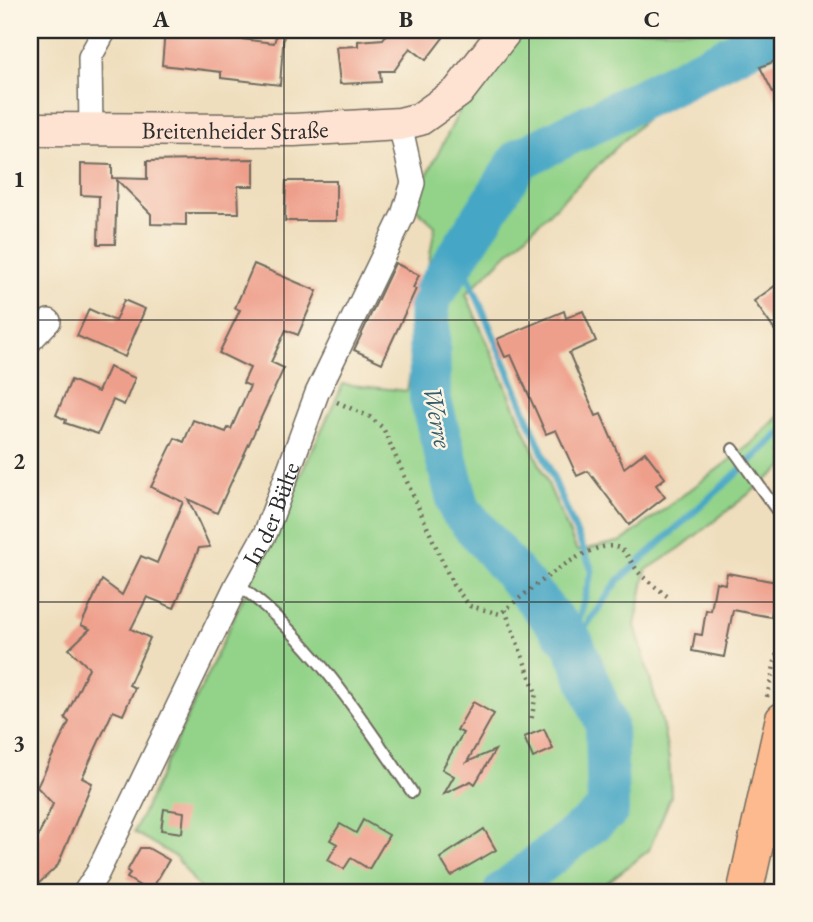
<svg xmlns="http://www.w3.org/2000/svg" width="813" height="922" font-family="'EB Garamond',serif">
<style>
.green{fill:#93d389;stroke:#5f7f5a;stroke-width:2}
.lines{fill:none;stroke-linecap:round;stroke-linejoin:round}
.stream{stroke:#45a6c5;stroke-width:7}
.river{stroke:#45a6c5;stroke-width:42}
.building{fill:#ee9f8b}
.lane-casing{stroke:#706a5e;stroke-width:14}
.street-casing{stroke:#706a5e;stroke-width:26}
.secondary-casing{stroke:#706a5e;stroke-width:35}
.primary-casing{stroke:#706a5e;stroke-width:38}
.path{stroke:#706a5e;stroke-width:4.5;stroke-dasharray:2 5;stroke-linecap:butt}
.lane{stroke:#fff;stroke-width:10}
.street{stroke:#fff;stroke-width:23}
.secondary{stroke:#fee3d2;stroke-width:32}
.primary{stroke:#fcba8e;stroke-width:35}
.grid{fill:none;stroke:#2b2b2b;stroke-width:2;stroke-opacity:0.55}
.labels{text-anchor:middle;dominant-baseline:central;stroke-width:5;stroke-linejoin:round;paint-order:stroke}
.street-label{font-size:24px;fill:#2b2b2b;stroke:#fcf5e5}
.water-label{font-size:26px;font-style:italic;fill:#355c69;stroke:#fcf5e5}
.neatline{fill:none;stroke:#2b2b2b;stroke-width:2.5}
.grid-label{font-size:23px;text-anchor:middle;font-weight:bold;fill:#2b2b2b}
</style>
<rect width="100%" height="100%" fill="#fcf5e5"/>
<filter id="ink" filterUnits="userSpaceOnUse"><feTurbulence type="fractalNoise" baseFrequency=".0143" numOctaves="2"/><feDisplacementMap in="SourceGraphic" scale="14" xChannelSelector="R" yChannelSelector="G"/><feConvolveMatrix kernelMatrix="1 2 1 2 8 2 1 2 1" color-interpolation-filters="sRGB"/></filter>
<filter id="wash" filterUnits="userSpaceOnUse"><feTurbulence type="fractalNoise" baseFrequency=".00686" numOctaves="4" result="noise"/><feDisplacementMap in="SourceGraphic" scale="28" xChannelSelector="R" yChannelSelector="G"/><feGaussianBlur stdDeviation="1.57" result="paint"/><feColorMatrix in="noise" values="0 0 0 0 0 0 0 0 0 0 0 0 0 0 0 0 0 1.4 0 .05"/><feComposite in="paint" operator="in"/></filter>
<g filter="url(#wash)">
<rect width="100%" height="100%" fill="#efdebd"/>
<!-- green -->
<path class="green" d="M514,30H783V44L670,95L466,294L577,551L622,541L751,444L783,412V467L680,548L646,570L635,625L662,722L669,759L671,796L649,850L595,892H202L176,857L134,832L343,384L407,391L435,226L412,205L469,92Z"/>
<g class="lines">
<!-- stream -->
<g class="stream">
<path d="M459,254L592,570L573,643"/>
<path d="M576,640L618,581L783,431"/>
</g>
<!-- river -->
<path class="river" d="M504,892L608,810L606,724L573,643L460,510L430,398L429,301L520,159L780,30"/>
</g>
<g id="blocks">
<!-- building -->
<g class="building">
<path d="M165,30L225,32L224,37L274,43L278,31L284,32L280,85L221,78V72L162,65Z"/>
<path d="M385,30H449L426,60L410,48L394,71H380L381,82L340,84L336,47L358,46V41L383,39L388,32Z"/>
<path d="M783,58V112L760,67Z"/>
<path d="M254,159V186H238L239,213H186V225L151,224V214L117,180L115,244H98L99,196L81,195V164L112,165V178L147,179V161Z"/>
<path d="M286,181H336V221H285Z"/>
<path d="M395,263L419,275L413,288L416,289L382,363L354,350Z"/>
<path d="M254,264L317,291L298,335L286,330L271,362L284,368L217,513L188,499L210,547L199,548L174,608L147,597L131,629L150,638L129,685L135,688L123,715L113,711L82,778L92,783L58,865L30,892V854L53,804L37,787L69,722L65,718L89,668L69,649L90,629L81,625L102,580L122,595L141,556L157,563L183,502L151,487L175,438L184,442L193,420L226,432L228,428L231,429L250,386L243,383L250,368L219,353L240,310L235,308Z"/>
<path d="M783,280V342L754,301Z"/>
<path d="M124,300L145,309L125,357L77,336L89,309L115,321Z"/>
<path d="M564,311L566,318L583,311L596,341L569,353L596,416L601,414L624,468L645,452L665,478L656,485L665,497L629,525L588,471L577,476L556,430L546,434L511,355L505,357L497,339Z"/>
<path d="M109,367L135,378L124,405L113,400L98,434L65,423L66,420L56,415L71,380L98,392Z"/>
<path d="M727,573L777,582L771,617L733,610L724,657L692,651L695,634L702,635L706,610L711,611L716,582L725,584Z"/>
<path d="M473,702L494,714L467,762L495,750L475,784L471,781L444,794L454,776L442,769L463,733L457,730Z"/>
<path d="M544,729L553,749L533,758L524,737Z"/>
<path d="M164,809L184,812L182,833L161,830Z"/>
<path d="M363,820L389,835L369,869L351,858L344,869L328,860L337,844L330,840L340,824L356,833Z"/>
<path d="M484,829L496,850L451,876L440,858Z"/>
<path d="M140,848H148L169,860L150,892L127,878L130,873L127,871Z"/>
</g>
</g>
</g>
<g filter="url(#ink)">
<use href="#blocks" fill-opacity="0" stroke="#706a5e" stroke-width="2"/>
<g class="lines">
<defs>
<g id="lane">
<path d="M733,449L783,519"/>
<path d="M237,584C311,638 361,717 412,792"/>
</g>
<g id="street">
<path d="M91,130L90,57L105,30"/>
<path d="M30,341L49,321"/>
<path id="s1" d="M85,892L97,874L237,584L266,532L317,393L403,215L413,183L400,124"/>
</g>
<g id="secondary">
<path id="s2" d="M30,129L294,130L400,124L420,119L458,92L506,30"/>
</g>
<path id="primary" d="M745,892L783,720"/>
</defs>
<!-- lane casing -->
<use href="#lane" class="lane-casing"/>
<!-- street casing -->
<use href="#street" class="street-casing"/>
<!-- secondary casing -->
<use href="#secondary" class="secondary-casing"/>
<!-- primary casing -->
<use href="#primary" class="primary-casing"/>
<!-- path -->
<g class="path">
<path d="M337,402L370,417L383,428L453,585L470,606L500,614C522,597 594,532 621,549C629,555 634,568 641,575C649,582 658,589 667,596"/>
<path d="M505,610L536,693L531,722"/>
<path d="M767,697L783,626"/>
</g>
<!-- lane -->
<use href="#lane" class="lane"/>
<!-- street -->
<use href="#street" class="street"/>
<!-- secondary -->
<use href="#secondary" class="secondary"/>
<!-- primary -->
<use href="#primary" class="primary"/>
</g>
</g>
<!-- grid -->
<path class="grid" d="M284,30V892M529,30V892M30,320H783M30,602H783"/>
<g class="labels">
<!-- street labels -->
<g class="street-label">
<text stroke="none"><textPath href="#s2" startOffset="205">Breitenheider Straße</textPath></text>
<text stroke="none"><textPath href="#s1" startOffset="422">In der Bülte</textPath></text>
</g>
<!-- water labels -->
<g class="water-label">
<text transform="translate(438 417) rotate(79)">Werre</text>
</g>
</g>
<!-- margin -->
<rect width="813" height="922" fill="none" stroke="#fcf5e5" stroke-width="77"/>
<rect x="38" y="38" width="736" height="846" class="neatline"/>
<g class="grid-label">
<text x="161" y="27">A</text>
<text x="406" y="27">B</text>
<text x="652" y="27">C</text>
<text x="19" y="187">1</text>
<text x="19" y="469">2</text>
<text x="19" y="751">3</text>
</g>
</svg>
